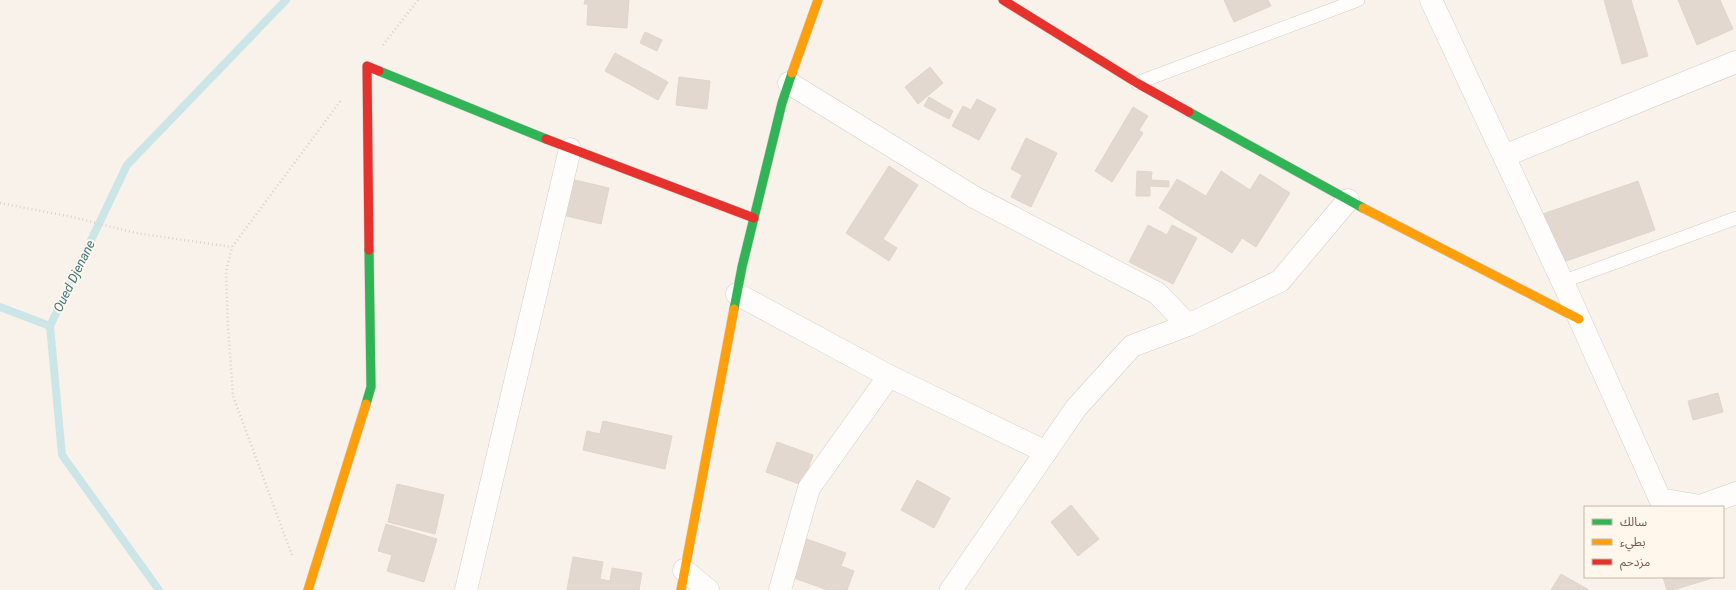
<svg xmlns="http://www.w3.org/2000/svg" width="1736" height="590" font-family="Roboto,'Noto Sans Arabic',sans-serif">
<style>
.lines{fill:none;stroke-linecap:round;stroke-linejoin:round}
.stream{stroke:#cce6e8;stroke-width:8}
.building{fill:#e2d8d0;stroke:#e1d5cd}
.lane-casing{stroke:#d6cec8;stroke-width:14}
.street-casing{stroke:#d6cec8;stroke-width:23}
.fast-casing{stroke:#d7cec8;stroke-width:10}
.slow-casing{stroke:#d7cec8;stroke-width:10}
.jam-casing{stroke:#d7cec8;stroke-width:10}
.path{stroke:#dad2ce;stroke-width:2.5;stroke-dasharray:1 3;stroke-linecap:butt}
.lane{stroke:#fefdfc;stroke-width:13}
.street{stroke:#fefdfc;stroke-width:22}
.fast{stroke:#30b455;stroke-width:9}
.slow{stroke:#ff9f0a;stroke-width:9}
.jam{stroke:#e5322d;stroke-width:9}
.labels{text-anchor:middle;dominant-baseline:central;stroke-width:4;stroke-linejoin:round;paint-order:stroke}
.water-label{font-size:13px;font-style:italic;fill:#407983;stroke:#fff7ec}
</style>
<rect width="100%" height="100%" fill="#f8f2eb"/>
<g class="lines">
<!-- stream -->
<g class="stream">
<path d="M0,307L50,326"/>
<path d="M159,590L62,455L50,326L127,165L286,0"/>
</g>
</g>
<!-- building -->
<g class="building">
<path d="M585,0H629L627,28L587,25L588,4H584Z"/>
<path d="M1224,0H1268L1271,6L1234,22Z"/>
<path d="M1604,0H1631L1648,56L1622,64Z"/>
<path d="M1678,0H1720L1733,29L1697,45Z"/>
<path d="M645,32L662,40L657,51L640,43Z"/>
<path d="M615,53L668,82L658,100L605,71Z"/>
<path d="M930,67L943,83L918,104L905,87Z"/>
<path d="M679,77L710,81L707,109L676,105Z"/>
<path d="M929,97L953,111L949,119L924,106Z"/>
<path d="M977,99L996,109L979,140L952,126L963,106L971,110Z"/>
<path d="M1133,107L1148,116L1139,130L1143,133L1112,182L1095,171Z"/>
<path d="M1026,138L1057,153L1031,207L1011,197L1022,175L1011,169Z"/>
<path d="M889,166L918,185L883,239L897,248L889,261L846,233Z"/>
<path d="M1137,171L1152,172L1151,180L1169,181V187L1150,186V196H1136Z"/>
<path d="M1221,171L1250,190L1260,174L1290,193L1256,247L1242,238L1232,253L1159,208L1177,179L1206,196Z"/>
<path d="M566,178L609,188L601,224L558,214Z"/>
<path d="M1638,181L1655,230L1555,265L1537,216Z"/>
<path d="M1148,225L1167,235L1172,225L1197,238L1173,284L1129,262Z"/>
<path d="M1718,393L1723,412L1693,420L1688,401Z"/>
<path d="M603,421L672,436L665,469L583,450L587,431L600,434Z"/>
<path d="M777,442L813,455L802,485L766,472Z"/>
<path d="M917,480L950,498L934,528L901,510Z"/>
<path d="M397,484L444,495L435,534L388,522Z"/>
<path d="M1071,505L1099,539L1078,556L1051,522Z"/>
<path d="M386,524L437,539L424,582L387,571L392,555L378,551Z"/>
<path d="M801,537L846,553L841,566L854,571L847,590H828L788,576Z"/>
<path d="M573,557L603,562L600,579L610,581L612,568L642,573L639,590H567Z"/>
<path d="M1561,574L1589,590H1551Z"/>
<path d="M1663,577H1716L1673,590H1667Z"/>
</g>
<g class="lines">
<defs>
<g id="lane">
<path d="M1137,83L1358,0"/>
<path d="M1562,282L1736,218"/>
</g>
<g id="street">
<path d="M1431,0L1571,300L1660,499L1700,506L1736,493"/>
<path d="M789,83L974,197L1157,293L1188,325"/>
<path d="M1504,156L1736,62"/>
<path d="M737,294L889,376L1046,452"/>
<path d="M684,570L708,590"/>
<path d="M466,590L570,149"/>
<path d="M780,590L809,488L889,376"/>
<path d="M951,590L1076,408L1132,346L1188,325L1280,281L1348,200"/>
</g>
<g id="fast">
<path d="M379,71L546,139"/>
<path d="M1189,112L1363,208"/>
<path d="M734,309L742,267L782,103L792,73"/>
<path d="M366,404L371,387L369,250"/>
</g>
<g id="slow">
<path d="M792,73L818,0"/>
<path d="M1363,208L1579,319"/>
<path d="M308,590L366,404"/>
<path d="M681,590L734,309"/>
</g>
<g id="jam">
<path d="M1003,0L1137,83L1189,112"/>
<path d="M546,139L754,218"/>
<path d="M369,250L367,66L379,71"/>
</g>
</defs>
<!-- lane casing -->
<use href="#lane" class="lane-casing"/>
<!-- street casing -->
<use href="#street" class="street-casing"/>
<!-- fast casing -->
<use href="#fast" class="fast-casing"/>
<!-- slow casing -->
<use href="#slow" class="slow-casing"/>
<!-- jam casing -->
<use href="#jam" class="jam-casing"/>
<!-- path -->
<g class="path">
<path d="M383,45L418,0"/>
<path d="M0,203L72,217L136,233L232,247"/>
<path d="M292,555L233,396L228,326L226,272L232,247L342,99"/>
</g>
<!-- lane -->
<use href="#lane" class="lane"/>
<!-- street -->
<use href="#street" class="street"/>
<!-- fast -->
<use href="#fast" class="fast"/>
<!-- slow -->
<use href="#slow" class="slow"/>
<!-- jam -->
<use href="#jam" class="jam"/>
</g>
<g class="labels">
<!-- water labels -->
<g class="water-label">
<text transform="translate(74 276) rotate(-64)">Oued Djenane</text>
</g>
</g>
<!-- legend -->
<rect x="1584" y="506" width="140" height="72" fill="#fff7ec" stroke="#c8b8ab"/>
<rect x="1592" y="519" width="20" height="6" fill="#30b455" stroke="#c8b8ab"/>
<text x="1620" y="526" font-size="12" fill="#76594a">سالك</text>
<rect x="1592" y="539" width="20" height="6" fill="#ff9f0a" stroke="#c8b8ab"/>
<text x="1620" y="546" font-size="12" fill="#76594a">بطيء</text>
<rect x="1592" y="559" width="20" height="6" fill="#e5322d" stroke="#c8b8ab"/>
<text x="1620" y="566" font-size="12" fill="#76594a">مزدحم</text>
</svg>
